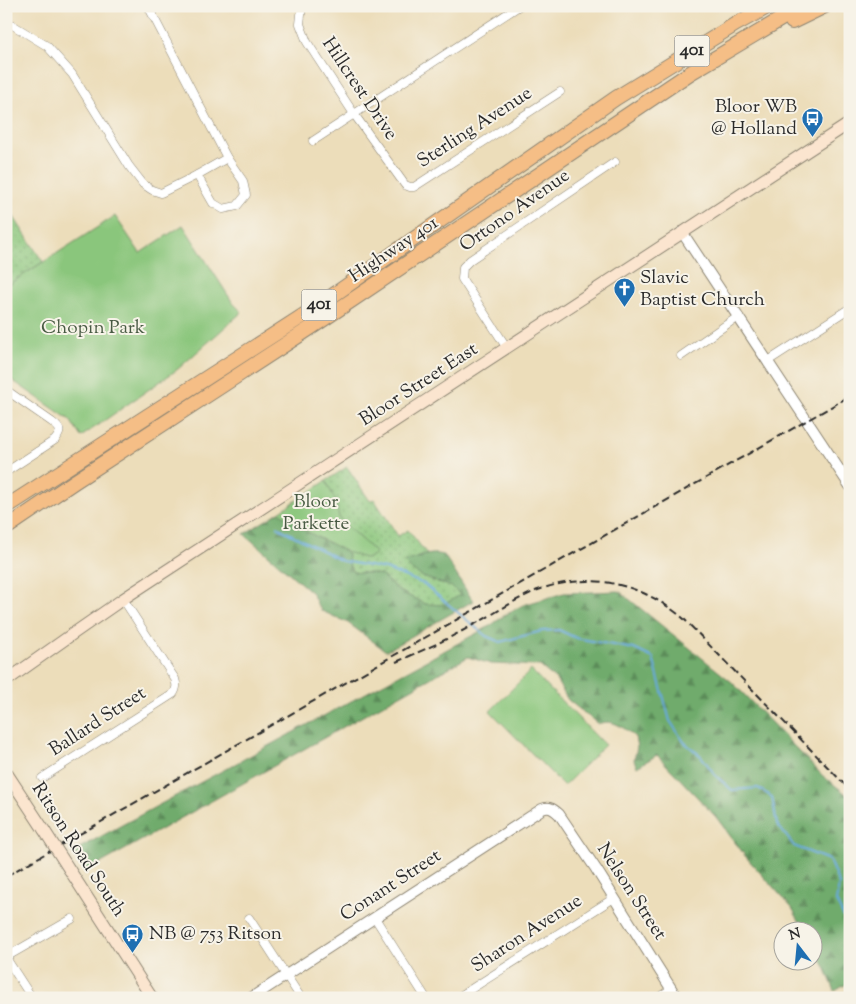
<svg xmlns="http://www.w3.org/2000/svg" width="856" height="1004" font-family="'Sorts Mill Goudy',serif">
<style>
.grass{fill:url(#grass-dots);stroke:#5a7854}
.forest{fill:url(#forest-firs);stroke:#4d6b4c}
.park{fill:#8ac67c;stroke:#5a7854}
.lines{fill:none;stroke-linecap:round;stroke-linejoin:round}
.stream{stroke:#67a9db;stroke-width:2}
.minor-casing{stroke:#8c8472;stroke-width:9}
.tertiary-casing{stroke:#8c8472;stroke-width:12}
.secondary-casing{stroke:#8c8472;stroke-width:13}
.motorway-casing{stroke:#8c8472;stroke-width:16}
.minor{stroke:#fff;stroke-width:8}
.tertiary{stroke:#fff;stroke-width:10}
.secondary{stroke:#fbe5cf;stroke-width:11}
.motorway{stroke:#f5be86;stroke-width:14}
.rail{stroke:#2b2b2b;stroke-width:2;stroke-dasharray:8 4;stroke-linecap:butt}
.secondary-bridge-casing{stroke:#8c8472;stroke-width:13;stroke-linecap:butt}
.secondary-bridge{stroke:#fbe5cf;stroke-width:11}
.labels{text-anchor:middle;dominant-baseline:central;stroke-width:4;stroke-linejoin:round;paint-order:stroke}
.shield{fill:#f7f3e8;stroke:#686764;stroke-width:1}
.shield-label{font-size:18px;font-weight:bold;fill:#2b2b2b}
.street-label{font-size:19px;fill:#2b2b2b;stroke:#f7f3e8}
.poi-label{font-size:19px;fill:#2b2b2b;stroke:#f7f3e8;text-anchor:start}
.park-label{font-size:19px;fill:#485a43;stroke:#f7f3e8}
</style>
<defs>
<pattern id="grass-dots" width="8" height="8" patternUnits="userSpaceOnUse" patternTransform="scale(1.25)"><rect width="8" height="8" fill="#8ac67c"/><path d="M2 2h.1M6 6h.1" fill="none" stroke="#71a166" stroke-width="1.8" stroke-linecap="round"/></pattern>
<pattern id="forest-firs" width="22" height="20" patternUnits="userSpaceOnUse" patternTransform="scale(1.25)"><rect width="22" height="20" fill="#6fab6c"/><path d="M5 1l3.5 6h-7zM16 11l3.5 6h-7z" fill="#5b8b59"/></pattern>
</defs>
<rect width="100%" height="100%" fill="#f7f3e8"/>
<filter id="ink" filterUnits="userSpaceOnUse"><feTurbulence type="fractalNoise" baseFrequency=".02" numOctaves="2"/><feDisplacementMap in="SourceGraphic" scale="10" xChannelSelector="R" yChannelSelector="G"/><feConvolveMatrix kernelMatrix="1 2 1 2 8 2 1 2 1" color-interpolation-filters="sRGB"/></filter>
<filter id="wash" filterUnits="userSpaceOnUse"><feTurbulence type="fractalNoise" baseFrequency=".0096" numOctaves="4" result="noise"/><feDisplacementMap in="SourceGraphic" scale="20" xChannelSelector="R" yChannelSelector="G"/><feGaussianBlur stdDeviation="1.12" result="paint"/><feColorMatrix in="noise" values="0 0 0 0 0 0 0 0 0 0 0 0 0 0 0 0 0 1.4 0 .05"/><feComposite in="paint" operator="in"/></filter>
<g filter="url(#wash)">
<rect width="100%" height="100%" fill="#ecddba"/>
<!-- grass -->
<g class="grass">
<path d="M6,205L43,262L6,286Z"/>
<path d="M347,467L370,501L374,499L398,536L408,530L427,554L405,562L423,577L452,587L461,595L443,605L425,604L399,591L381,575L371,573H361L353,572L350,567L347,552L367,559L376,553L342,522L339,517L335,500L326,481Z"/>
</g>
<!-- forest -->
<g class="forest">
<path d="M279,512L308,532L347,552L350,567L353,572L361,573H371L381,575L399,591L425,604L443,605L460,595L452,587L423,577L413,571L404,562C419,558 429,551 444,555L473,601L386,651L348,623L322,611L317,604L312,593L244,534Z"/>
<path d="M619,591L733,683L823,776L850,797V982L835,991L825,967L814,947V932L805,931L792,908L746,857L716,817L657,755L637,767L634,760L637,747L635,737C624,728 613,718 598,724L568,700L556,680L540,666L491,664L468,657L87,871L72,852L490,626L505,615L523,605L564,593Z"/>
</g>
<!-- park -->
<g class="park">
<path d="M115,216L140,253L183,225L233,303L242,312L178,369L81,437L70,420L6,376V286Z"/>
<path d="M326,481L335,500L339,517L342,522L376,553L367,559L347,552L308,532L279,512Z"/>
<path d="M531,670L605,745L564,786L490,711Z"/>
</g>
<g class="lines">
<!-- stream -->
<path class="stream" d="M277,527L342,561L386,569L424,584L486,636L500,642L542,631L559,630L576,638L634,649L653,658L670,721L684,742L701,756L716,776L732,790L758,788L772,797L777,824L794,846L829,860L839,884L836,901L843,916L850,919"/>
</g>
</g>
<g filter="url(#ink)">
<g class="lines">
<defs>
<g id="minor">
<path d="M148,6L227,158L243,181L246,195L237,206L223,209L213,203L197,175"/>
<path d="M302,6L300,24L307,42L354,114L405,185L410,187H414L560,92"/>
<path d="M6,21L47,46L72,74L129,166L143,184L152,190L161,193L197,175L227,158"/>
<path d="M313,141L519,6"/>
<path d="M507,348L462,279L463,267L470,260L615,162"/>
<path d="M681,356L739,316"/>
<path d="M768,361L850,308"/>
<path d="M6,390L52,422C61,429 62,431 55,440L6,472"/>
<path d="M42,778L173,694C177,689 177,685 175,679L123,599"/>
<path d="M249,918L301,998"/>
<path d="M375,918L426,998"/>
<path d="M6,957L72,919"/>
<path d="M6,958L32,998"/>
<path d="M457,998L614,898"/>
<path d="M658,998L671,989"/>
</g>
<g id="tertiary">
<path d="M682,232L850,486"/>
<path d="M251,998L542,809C550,806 553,809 559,814L596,869L677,998"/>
</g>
<g id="secondary">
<path d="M6,681L74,633L123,599L850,123"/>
<path d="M6,772L44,830"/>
<path d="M69,869L152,998"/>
</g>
<g id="motorway">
<path d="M792,22L825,6"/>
<path d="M6,507L312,310L616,98L736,24L769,6"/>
<path d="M6,528L74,482L315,325L690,73L803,6"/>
</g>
</defs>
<!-- minor casing -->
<use href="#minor" class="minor-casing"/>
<!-- tertiary casing -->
<use href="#tertiary" class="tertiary-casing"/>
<!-- secondary casing -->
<use href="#secondary" class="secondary-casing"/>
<!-- motorway casing -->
<use href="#motorway" class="motorway-casing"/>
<!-- minor -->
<use href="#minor" class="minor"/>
<!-- tertiary -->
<use href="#tertiary" class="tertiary"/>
<!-- secondary -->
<use href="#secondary" class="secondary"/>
<!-- motorway -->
<use href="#motorway" class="motorway"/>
<!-- rail -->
<g class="rail">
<path d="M396,662C421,651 447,640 471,626C493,615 515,599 538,590C590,571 642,583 684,619L850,790"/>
<path d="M6,876L850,396"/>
</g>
<defs>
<path id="secondary-bridge" d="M44,830L69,869"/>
</defs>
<!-- secondary-bridge casing -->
<use href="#secondary-bridge" class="secondary-bridge-casing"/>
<!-- secondary-bridge -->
<use href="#secondary-bridge" class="secondary-bridge"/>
</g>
</g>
<!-- icons -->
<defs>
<symbol id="bus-pin" viewBox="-11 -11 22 30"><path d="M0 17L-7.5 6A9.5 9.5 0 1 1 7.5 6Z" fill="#1f6fb2" stroke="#f7f3e8"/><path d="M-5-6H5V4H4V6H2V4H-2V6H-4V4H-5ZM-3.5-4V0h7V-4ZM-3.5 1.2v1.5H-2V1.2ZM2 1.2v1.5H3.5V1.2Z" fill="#fff"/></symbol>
<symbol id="church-pin" viewBox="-11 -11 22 30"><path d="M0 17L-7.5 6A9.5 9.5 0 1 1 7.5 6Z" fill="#1f6fb2" stroke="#f7f3e8"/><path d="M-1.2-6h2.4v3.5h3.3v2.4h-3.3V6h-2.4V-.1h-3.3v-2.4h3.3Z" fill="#fff"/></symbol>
</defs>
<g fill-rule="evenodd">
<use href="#bus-pin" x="800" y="106" width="25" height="34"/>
<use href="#church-pin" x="612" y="276" width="25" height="34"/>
<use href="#bus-pin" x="120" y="922" width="25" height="34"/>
</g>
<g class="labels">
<!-- shield labels -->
<g class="shield">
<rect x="674.5" y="35.5" width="35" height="31" rx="4"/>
<rect x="301.5" y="289.5" width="35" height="31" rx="4"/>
</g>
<g class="shield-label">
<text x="692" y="51">401</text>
<text x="319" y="305">401</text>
</g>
<!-- street labels -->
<g class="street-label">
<text transform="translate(359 89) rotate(56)">Hillcrest Drive</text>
<text transform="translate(475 128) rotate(-33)">Sterling Avenue</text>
<text transform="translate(515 211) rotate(-35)">Ortono Avenue</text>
<text transform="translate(394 250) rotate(-34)">Highway 401</text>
<text transform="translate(419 385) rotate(-33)">Bloor Street East</text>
<text transform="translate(98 722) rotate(-33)">Ballard Street</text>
<text transform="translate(78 850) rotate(57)">Ritson Road South</text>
<text transform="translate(391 886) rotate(-33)">Conant Street</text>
<text transform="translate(631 892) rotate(57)">Nelson Street</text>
<text transform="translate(527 934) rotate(-33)">Sharon Avenue</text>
</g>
<!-- poi labels -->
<g class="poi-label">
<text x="797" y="107" text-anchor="end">Bloor WB<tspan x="797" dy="22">@ Holland</tspan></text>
<text x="640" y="278">Slavic<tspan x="640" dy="22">Baptist Church</tspan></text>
<text x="149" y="934">NB @ 753 Ritson</text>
</g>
<!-- park labels -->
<g class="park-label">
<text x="93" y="328">Chopin Park</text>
<text x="316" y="502">Bloor<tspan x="316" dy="22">Parkette</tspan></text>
</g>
</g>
<!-- margin -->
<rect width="856" height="1004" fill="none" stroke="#f7f3e8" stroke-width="25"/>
<!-- north arrow -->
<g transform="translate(798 946) rotate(344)"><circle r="24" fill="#f7f3e8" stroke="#a5a39c"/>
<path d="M0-4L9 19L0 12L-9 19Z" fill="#1f6fb2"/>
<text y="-8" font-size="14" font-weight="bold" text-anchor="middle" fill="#2b2b2b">N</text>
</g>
</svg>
